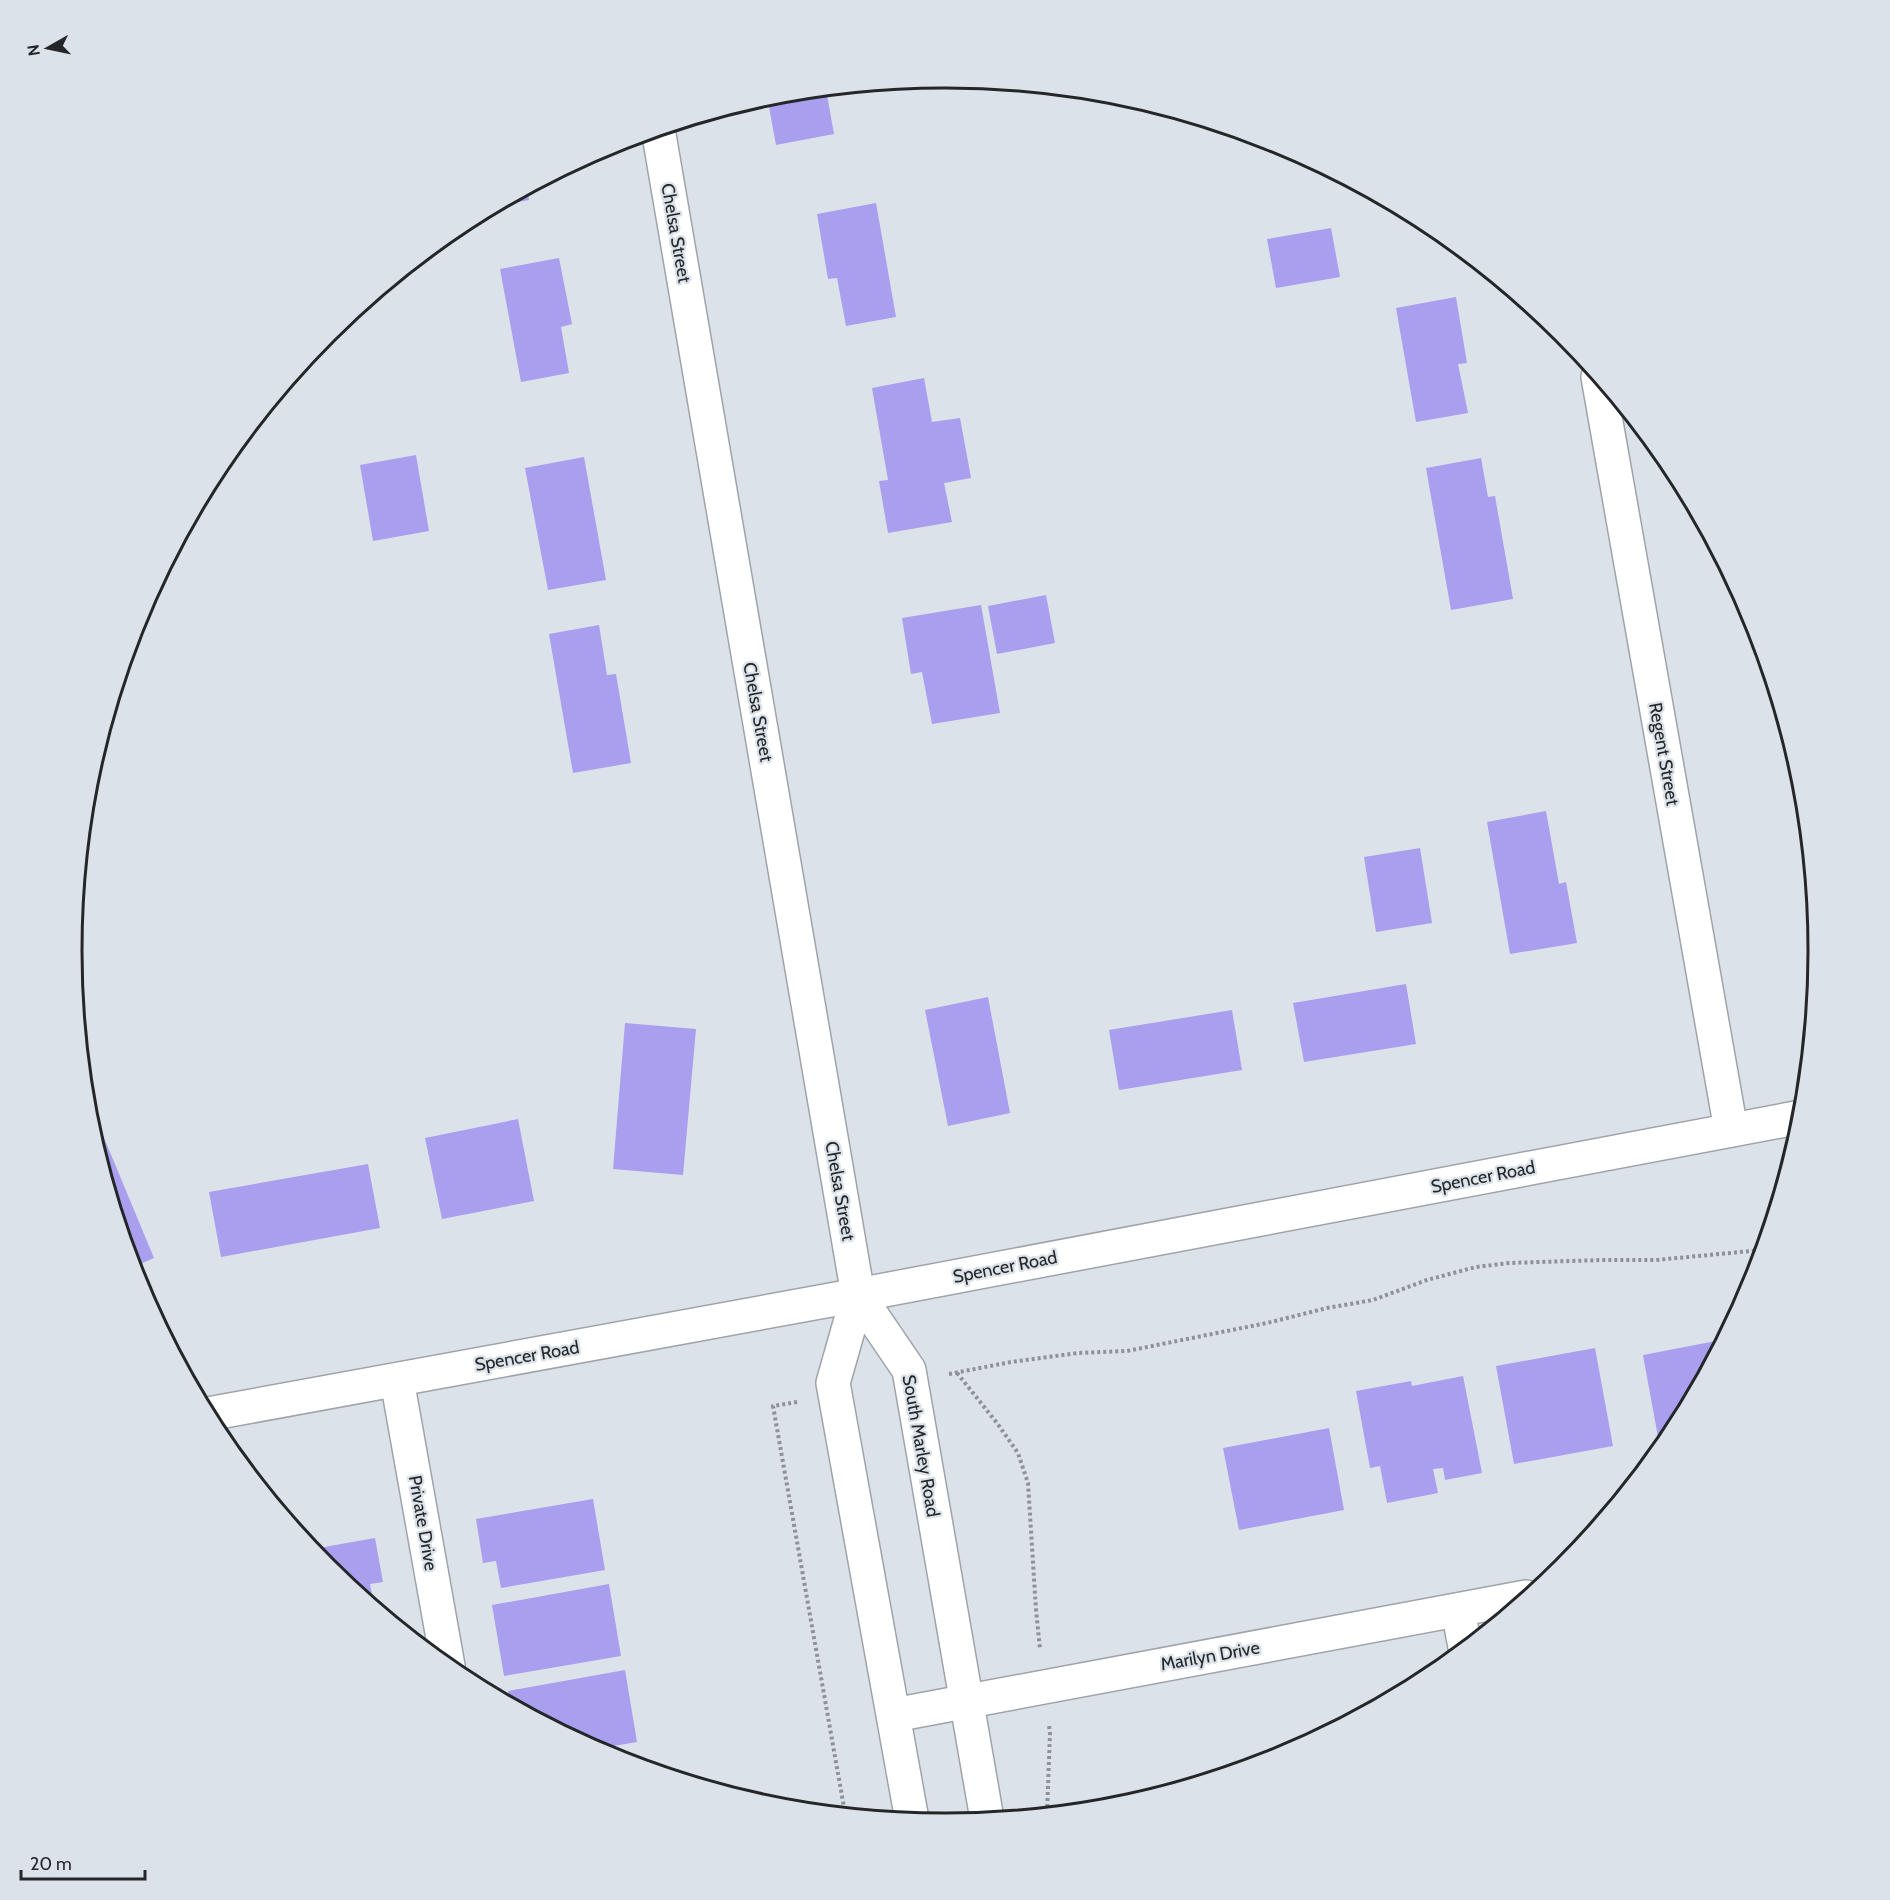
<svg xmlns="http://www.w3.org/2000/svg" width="1890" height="1900" font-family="Cabin,sans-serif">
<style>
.building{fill:#aa9eee}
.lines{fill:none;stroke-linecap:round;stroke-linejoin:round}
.minor-casing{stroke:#9ea4aa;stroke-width:36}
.path{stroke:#8d9296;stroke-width:4;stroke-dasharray:3 3;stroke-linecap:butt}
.minor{stroke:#fff;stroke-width:33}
.labels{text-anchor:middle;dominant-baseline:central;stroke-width:4.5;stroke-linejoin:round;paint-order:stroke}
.street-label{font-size:18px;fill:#242729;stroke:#dce2e9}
.rim{fill:none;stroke:#242729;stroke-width:3}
</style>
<rect width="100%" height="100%" fill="#dce2e9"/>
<!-- building -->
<g class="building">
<path d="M826,89L834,134L776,145L767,96L775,94Z"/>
<path d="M527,188L529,200L493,207V206Z"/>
<path d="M876,203L896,317L846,326L837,278L828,279L817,214Z"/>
<path d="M1331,228L1340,277L1276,288L1267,239Z"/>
<path d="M559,258L572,324L561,327L569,373L521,382L500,269Z"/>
<path d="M1456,297L1467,363L1458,364L1468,413L1416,422L1396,308Z"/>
<path d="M924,378L932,422L960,418L971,478L944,483L952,522L888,533L879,481L888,480L872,388Z"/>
<path d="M416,455L429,531L373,541L360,465Z"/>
<path d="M584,457L606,580L548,590L525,468Z"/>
<path d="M1481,458L1488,497L1495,496L1513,599L1451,610L1426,468Z"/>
<path d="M1046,595L1055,643L997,654L988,606Z"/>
<path d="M981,605L1000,713L932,724L922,672L911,674L902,618Z"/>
<path d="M599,625L607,675L616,674L631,763L573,773L549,634Z"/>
<path d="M1546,811L1559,884L1566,882L1577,943L1510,954L1487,822Z"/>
<path d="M1420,848L1432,923L1376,932L1364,857Z"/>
<path d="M1406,984L1416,1044L1304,1062L1293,1003Z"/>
<path d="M988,997L1010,1113L948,1126L925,1010Z"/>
<path d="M1232,1010L1242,1070L1119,1090L1109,1030Z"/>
<path d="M625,1023L696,1029L683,1175L613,1169Z"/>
<path d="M518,1119L534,1201L442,1219L425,1138Z"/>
<path d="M102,1133L154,1258L133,1267L94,1137Z"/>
<path d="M368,1164L380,1228L221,1257L209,1192Z"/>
<path d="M1721,1340L1671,1435L1660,1448L1643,1355Z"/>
<path d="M1595,1348L1613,1446L1514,1464L1496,1366Z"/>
<path d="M1463,1376L1482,1473L1445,1480L1443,1468L1433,1469L1438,1493L1387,1503L1380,1466L1370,1468L1356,1391L1411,1381L1412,1386Z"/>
<path d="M1329,1428L1344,1510L1239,1530L1223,1448Z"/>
<path d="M593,1499L605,1570L501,1588L496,1561L483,1563L476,1519Z"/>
<path d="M375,1538L383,1582L370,1584L374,1605L327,1567L313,1549Z"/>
<path d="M609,1584L621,1656L504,1676L492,1605Z"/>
<path d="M625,1670L637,1742L596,1749L510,1703L508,1691Z"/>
<path d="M640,1758L641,1766L624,1760Z"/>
</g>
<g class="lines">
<defs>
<g id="minor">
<path d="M658,129L858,1295L909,1370L987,1819"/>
<path d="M1598,377L1731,1130"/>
<path d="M858,1295L833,1383L912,1820"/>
<path d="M397,1380L448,1666"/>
<path d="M208,1414L858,1295L1801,1117"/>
<path d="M1458,1610L1465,1647"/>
<path d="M894,1715L1526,1597"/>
</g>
</defs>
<!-- minor casing -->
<use href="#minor" class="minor-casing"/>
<!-- path -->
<g class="path">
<path d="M957,1373L997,1423L1018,1453L1028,1483L1036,1610L1040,1649"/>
<path d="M949,1374L1011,1362L1078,1353L1127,1351L1267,1323L1327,1308L1373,1300L1427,1280L1476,1267L1509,1263L1602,1260H1656L1762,1250"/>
<path d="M797,1402L773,1406L845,1813"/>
<path d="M1047,1813L1050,1734L1049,1725"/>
</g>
<!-- minor -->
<use href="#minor" class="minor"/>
</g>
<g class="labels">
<!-- street labels -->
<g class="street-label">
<text transform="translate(676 233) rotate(80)">Chelsa Street</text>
<text transform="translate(758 712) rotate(80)">Chelsa Street</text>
<text transform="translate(1664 754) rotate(80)">Regent Street</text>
<text transform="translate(1483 1177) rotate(-11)">Spencer Road</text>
<text transform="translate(840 1191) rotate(80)">Chelsa Street</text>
<text transform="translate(1005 1267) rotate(-11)">Spencer Road</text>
<text transform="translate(527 1356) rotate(-10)">Spencer Road</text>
<text transform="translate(921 1446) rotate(80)">South Marley Road</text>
<text transform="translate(423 1523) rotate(80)">Private Drive</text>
<text transform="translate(1210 1656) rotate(-10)">Marilyn Drive</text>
</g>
</g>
<!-- crop -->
<path d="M0 0H1890V1900H0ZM944 88H946A862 862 0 0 1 1808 950V951A862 862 0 0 1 946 1813H944A862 862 0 0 1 82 951V950A862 862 0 0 1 944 88Z" fill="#dce2e9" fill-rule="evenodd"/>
<path class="rim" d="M944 88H946A862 862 0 0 1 1808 950V951A862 862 0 0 1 946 1813H944A862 862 0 0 1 82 951V950A862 862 0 0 1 944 88Z"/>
<!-- north arrow -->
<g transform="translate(48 48) rotate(261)" stroke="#dce2e9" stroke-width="4.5" paint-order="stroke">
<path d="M0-4.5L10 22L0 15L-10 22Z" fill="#242729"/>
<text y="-9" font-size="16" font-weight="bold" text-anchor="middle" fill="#242729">N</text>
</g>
<!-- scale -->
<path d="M21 1870v9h124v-9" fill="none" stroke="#242729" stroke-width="3"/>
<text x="30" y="1870" font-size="18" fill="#242729" stroke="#dce2e9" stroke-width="4.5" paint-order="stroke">20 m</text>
</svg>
